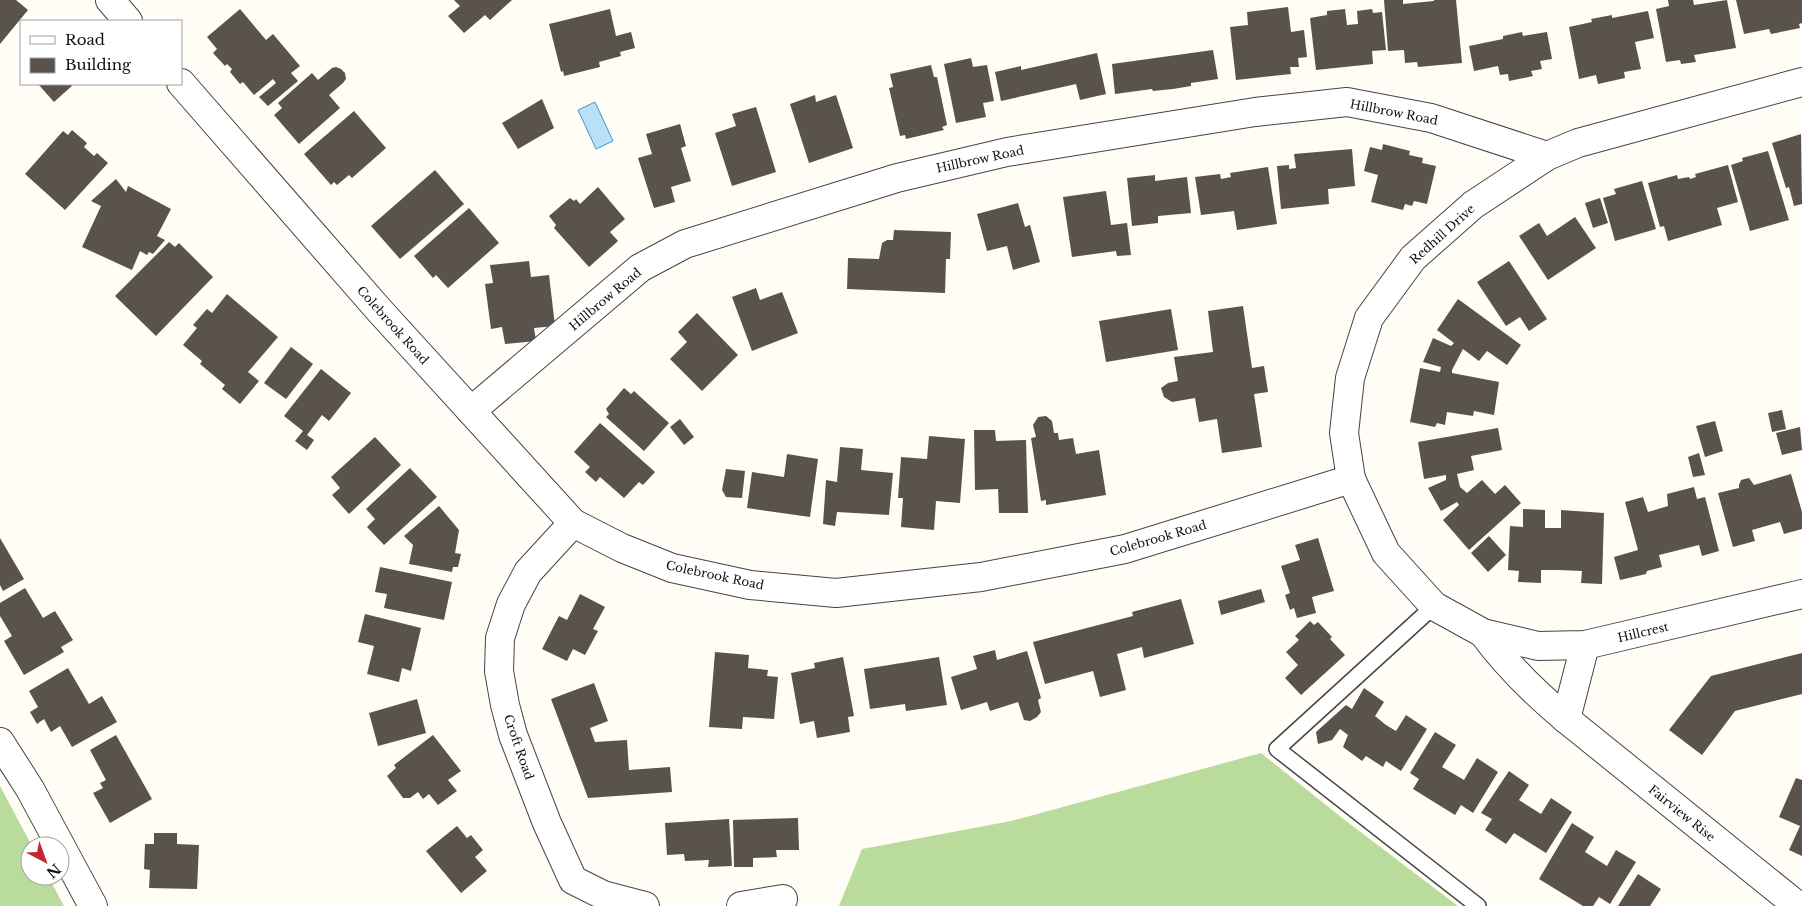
<svg xmlns="http://www.w3.org/2000/svg" width="1802" height="906" font-family="'Libre Baskerville',serif">
<style>
.forest{fill:#b9dc9c}
.water{fill:#b9e0f7;stroke:#3f96cf}
.building{fill:#5a524d}
.lines{fill:none;stroke-linecap:round;stroke-linejoin:round}
.service-casing{stroke:#444;stroke-width:18}
.minor-casing{stroke:#444;stroke-width:30}
.service{stroke:#fff;stroke-width:15}
.minor{stroke:#fff;stroke-width:28}
.labels{text-anchor:middle;dominant-baseline:central;stroke-width:5;stroke-linejoin:round;paint-order:stroke}
.street-label{font-size:12px;fill:#111;stroke:#fff}
</style>
<rect width="100%" height="100%" fill="#fffdf5"/>
<!-- forest -->
<g class="forest">
<path d="M1261,753L1346,821L1458,906H839L862,849L1011,821Z"/>
<path d="M0,786L32,846H30V876H48L64,906H0Z"/>
</g>
<!-- water -->
<path class="water" d="M595,102L613,141L596,149L578,110Z"/>
<!-- building -->
<g class="building">
<path d="M0,0H16L28,10L0,44Z"/>
<path d="M454,0H512L490,20L485,15L464,33L448,16L460,6Z"/>
<path d="M1384,0H1403V4L1434,1V0H1456L1462,63L1418,67L1417,62L1405,63L1404,50L1388,51Z"/>
<path d="M1668,0H1693L1694,5L1727,0L1736,48L1694,55L1696,62L1681,64L1680,60L1666,62L1656,9L1669,6Z"/>
<path d="M1736,0H1802V23L1799,24L1800,28L1771,34L1769,29L1744,34Z"/>
<path d="M1288,7L1291,32L1304,30L1307,57L1298,58L1299,67H1290L1291,74L1236,80L1230,27L1248,25L1247,12Z"/>
<path d="M240,9L266,40L273,34L300,66L291,73L298,81L268,106L259,97L276,83L273,79L254,95L243,82L240,84L230,72L232,69L227,64L225,66L213,53L217,49L207,37Z"/>
<path d="M610,9L616,36L631,32L635,48L620,52L621,56L599,62L600,67L564,76L563,71L561,72L549,24Z"/>
<path d="M1345,9L1347,25L1358,24L1357,11L1372,9L1373,13L1382,12L1386,50L1372,51L1373,64L1316,70L1310,18L1327,15V11Z"/>
<path d="M1648,11L1654,38L1635,42L1641,69L1624,72L1625,78L1598,84L1596,75L1579,79L1569,27L1592,22L1591,19L1612,15V18Z"/>
<path d="M1522,32L1523,36L1547,32L1552,59L1540,61L1542,69L1531,71L1533,76L1509,81L1508,74L1500,75L1498,66L1474,71L1469,46L1503,39V36Z"/>
<path d="M1213,50L1218,79L1191,83V86L1173,89L1153,91L1152,89L1115,94L1112,64Z"/>
<path d="M1097,53L1106,94L1080,100L1076,84L1001,101L995,72L1021,66V70Z"/>
<path d="M971,58L973,67L987,65L994,101L983,103L986,117L956,123L944,64Z"/>
<path d="M931,65L934,77H937L947,125L942,127L944,130L906,139L905,135L900,136L889,88L893,87L890,74Z"/>
<path d="M336,67L341,69L345,73L346,79L343,83L329,95L340,108L299,144L274,115L282,108L278,103L312,73L318,80L332,68Z"/>
<path d="M38,84H74L54,102Z"/>
<path d="M815,95L816,102L836,95L853,148L809,163L790,104Z"/>
<path d="M542,99L554,128L518,149L502,123Z"/>
<path d="M756,107L776,172L732,186L715,133L736,126L732,114Z"/>
<path d="M354,111L386,148L352,178L349,175L337,185L334,182L331,185L304,154Z"/>
<path d="M680,124L686,146L681,148L691,181L671,187L675,202L654,208L638,158L652,154L646,134Z"/>
<path d="M72,130L87,143L84,147L94,156L97,153L108,163L65,210L25,174L63,131L68,135Z"/>
<path d="M1801,134L1802,204L1794,206L1789,187L1786,188L1772,143Z"/>
<path d="M1383,144L1410,151L1409,155L1423,158L1422,163L1436,166L1427,204L1414,201L1412,206L1405,204L1403,210L1371,202L1378,175L1364,171L1370,147L1382,150Z"/>
<path d="M1352,149L1355,186L1328,189L1329,204L1281,209L1277,166L1289,165V169L1296,168L1294,154Z"/>
<path d="M1768,151L1789,220L1750,231L1731,165L1743,161L1742,158Z"/>
<path d="M1728,165L1738,202L1717,208L1722,225L1668,241L1664,226L1660,227L1648,183L1677,175L1678,179L1689,177L1690,179L1696,177L1695,174Z"/>
<path d="M1268,167L1277,224L1237,230L1234,211L1201,215L1195,177L1220,174L1221,179L1231,177L1230,173Z"/>
<path d="M435,170L464,204L400,259L371,226Z"/>
<path d="M1155,175V181L1187,177L1191,213L1158,216V223L1132,226L1127,178Z"/>
<path d="M116,179L126,192L128,186L171,209L157,236L165,240L153,254L149,252L147,255L140,251L132,270L82,247L101,206L91,201Z"/>
<path d="M1642,181L1656,229L1615,241L1603,198L1616,194L1614,189Z"/>
<path d="M598,187L625,219L610,232L618,241L589,267L554,228L556,225L549,216L570,198L574,201L576,199L580,204Z"/>
<path d="M1106,191L1111,225L1127,223L1131,255L1117,256L1116,251L1072,257L1063,197Z"/>
<path d="M1600,198L1608,223L1593,228L1585,203Z"/>
<path d="M1018,203L1025,227L1030,225L1040,262L1013,270L1007,246L987,251L977,214Z"/>
<path d="M469,208L499,243L448,288L436,275L433,278L414,256Z"/>
<path d="M1575,217L1596,248L1548,280L1519,236L1539,223L1547,236Z"/>
<path d="M894,230L951,232L950,259H946L945,293L847,289L848,258L879,259L882,243L887,240H893Z"/>
<path d="M169,242L175,247L179,243L213,277L156,336L115,296Z"/>
<path d="M529,261L531,277L549,275L555,326L534,328L536,341L505,344L502,327L491,329L485,284L493,283L490,265Z"/>
<path d="M1509,261L1547,319L1529,331L1520,317L1506,326L1477,282Z"/>
<path d="M756,288L760,300L782,292L798,333L752,351L732,297Z"/>
<path d="M227,294L278,337L248,372L259,381L240,404L222,389L225,385L200,364L202,361L183,345L197,328L193,325L207,309L212,313Z"/>
<path d="M1458,299L1521,345L1507,365L1487,351L1479,361L1463,349L1452,370V373L1499,382L1494,415L1474,411L1473,416L1447,412L1445,425L1437,423L1435,427L1410,422L1420,368L1440,372L1441,367L1423,362L1433,338L1451,346L1454,343L1437,330Z"/>
<path d="M1243,306L1252,368L1264,366L1268,392L1254,394L1262,447L1222,453L1217,419L1199,422L1195,398L1172,402L1164,397L1161,388L1168,383L1178,381L1174,357L1213,352L1208,311Z"/>
<path d="M1171,309L1178,350L1106,362L1099,321Z"/>
<path d="M697,313L738,355L702,391L670,359L687,342L678,332Z"/>
<path d="M291,347L313,364L286,399L264,383Z"/>
<path d="M321,369L351,393L329,421L322,415L307,435L314,440L307,450L295,441L303,431L284,416Z"/>
<path d="M624,388L631,394L634,391L669,423L644,451L606,417L609,414L606,409Z"/>
<path d="M1782,410L1786,429L1772,432L1768,413Z"/>
<path d="M1046,416L1052,421L1054,433H1058L1059,440L1073,438L1076,454L1099,450L1106,495L1046,505V500L1041,501L1031,438L1036,437L1033,425L1038,417Z"/>
<path d="M680,419L694,437L684,445L670,427Z"/>
<path d="M1715,421L1723,451L1705,457L1696,426Z"/>
<path d="M600,423L655,472L643,485L639,482L624,498L600,477L596,482L585,472L590,467L574,452Z"/>
<path d="M1800,427L1802,450L1782,455L1776,433Z"/>
<path d="M1498,428L1502,450L1471,456L1474,470L1457,474L1460,487L1467,493L1482,480L1495,494L1505,485L1521,503L1469,550L1443,520L1459,505L1457,502L1441,511L1428,488L1446,480V475L1424,479L1418,442Z"/>
<path d="M974,430H995L996,441L1026,440L1028,513H999L998,489L975,490Z"/>
<path d="M929,436L965,439L960,503L936,501L934,530L901,527L903,498H898L901,457L927,459Z"/>
<path d="M375,437L401,465L349,514L332,495L340,488L331,477Z"/>
<path d="M840,447L863,449L861,470L893,473L889,515L837,512L835,526L823,524L826,480L837,482Z"/>
<path d="M1699,453L1705,475L1693,477L1688,457Z"/>
<path d="M787,454L818,459L810,517L747,508L752,472L784,477Z"/>
<path d="M410,468L437,497L384,545L367,527L375,519L366,509Z"/>
<path d="M726,469L745,471L742,498L726,497L722,490Z"/>
<path d="M1791,474L1802,512V529L1784,534L1780,522L1752,530L1755,541L1733,547L1718,493L1739,488V485L1741,480L1749,478L1754,485Z"/>
<path d="M1694,487L1697,499L1705,497L1719,551L1702,556L1699,545L1659,555L1662,567L1647,571L1646,574L1620,580L1614,557L1638,550L1625,502L1643,497L1648,512L1668,506L1667,494Z"/>
<path d="M439,506L459,530L455,553L461,554L458,567H453L452,572L409,564L413,545L404,536Z"/>
<path d="M1523,509L1545,510V528H1561V510L1604,513L1602,584L1581,583L1582,571L1559,570H1541V583L1518,582L1519,571L1508,570L1510,526L1523,527Z"/>
<path d="M1489,536L1506,555L1488,572L1471,553Z"/>
<path d="M0,538L24,579L3,591L0,585Z"/>
<path d="M1318,538L1334,591L1312,597L1316,613L1297,618L1294,608L1290,610L1285,595L1290,593L1281,566L1300,560L1295,545Z"/>
<path d="M380,567L452,582L444,620L384,608L387,594L375,592Z"/>
<path d="M25,588L43,618L55,611L73,640L61,647L64,652L24,675L4,641L12,636L0,616V603Z"/>
<path d="M1261,589L1265,602L1221,615L1218,601Z"/>
<path d="M580,594L605,607L593,629L598,631L585,655L573,649L567,661L542,649L559,616L567,620Z"/>
<path d="M1181,599L1194,644L1144,658L1142,647L1117,654L1126,690L1100,697L1093,671L1045,684L1033,642L1133,616L1132,612Z"/>
<path d="M365,614L421,628L411,671L402,668L399,682L367,674L374,646L358,642Z"/>
<path d="M1310,621L1314,625L1318,622L1332,637L1330,639L1345,655L1301,695L1285,678L1298,665L1286,652L1299,640L1295,636Z"/>
<path d="M995,650L997,660L1027,651L1041,698L1038,700L1041,712L1037,717L1030,721L1024,720L1018,702L990,711L987,702L961,710L951,677L977,669L973,656Z"/>
<path d="M715,652L749,655L748,668L768,670L767,676L778,677L774,719L743,717L742,729L709,727Z"/>
<path d="M1802,653V694L1735,711L1702,755L1669,730L1711,676Z"/>
<path d="M843,657L854,716L848,717L850,732L817,738L814,721L800,724L791,673L815,668L814,663Z"/>
<path d="M939,657L947,705L906,711L905,704L870,709L864,669Z"/>
<path d="M68,668L89,704L102,696L117,722L72,747L60,726L51,732L44,719L37,724L30,712L38,707L29,691Z"/>
<path d="M594,683L608,721L590,728L595,742L627,740L629,770L670,767L672,792L588,798L551,699Z"/>
<path d="M1364,688L1384,702L1375,716L1386,725L1396,731L1406,715L1427,729L1401,771L1386,761L1383,767L1366,756L1362,761L1343,747L1348,735L1340,729L1332,740L1318,744L1316,732L1346,705L1352,709Z"/>
<path d="M417,699L426,733L378,746L369,713Z"/>
<path d="M1435,732L1456,745L1442,767L1464,780L1477,758L1498,772L1473,813L1461,805L1455,815L1413,789L1419,779L1410,773Z"/>
<path d="M116,735L152,799L110,823L93,793L103,788L100,783L106,780L90,750Z"/>
<path d="M433,735L461,771L448,780L457,791L438,805L429,794L423,799L418,792L410,798H403L387,776L396,768L394,765Z"/>
<path d="M1509,771L1529,785L1519,800L1541,814L1551,798L1572,812L1546,853L1514,833L1506,844L1485,830L1492,819L1481,813Z"/>
<path d="M1796,778L1802,780V856L1789,850L1800,826L1779,817Z"/>
<path d="M798,818L799,850H776L777,857L753,858V867H734L733,820Z"/>
<path d="M729,819L732,866L708,867L709,860L685,861L684,854L667,855L665,823Z"/>
<path d="M1572,823L1594,837L1585,852L1607,866L1616,850L1636,862L1610,904L1599,897L1593,906H1583L1539,879Z"/>
<path d="M457,826L467,838L471,835L483,850L475,857L487,871L461,893L426,851Z"/>
<path d="M154,833H177V844L199,845L197,889L149,888L150,870L144,869L145,844H154Z"/>
<path d="M1638,874L1661,889L1650,906H1618Z"/>
</g>
<g class="lines">
<defs>
<path id="service" d="M1434,606L1277,749L1478,906"/>
<g id="minor">
<path d="M110,0L128,21"/>
<path d="M1802,82L1578,143L1547,156L1473,205L1413,258L1369,318L1350,378L1344,433L1351,479L1386,553L1434,606L1483,633L1538,646L1585,645L1802,594"/>
<path d="M181,83L379,310L573,523L622,548L672,568L750,585L836,593L981,577L1125,549L1351,479"/>
<path d="M471,411L640,268L685,244L897,178L1007,152L1255,112L1347,102L1431,118L1547,156"/>
<path d="M573,523L528,572L511,604L500,638L499,671L505,705L513,735L547,823L573,880L603,895L645,906"/>
<path d="M1483,633C1507,666 1535,693 1566,719L1798,906"/>
<path d="M1566,719L1585,645"/>
<path d="M0,742L30,789L93,906"/>
<path d="M741,906L783,899"/>
</g>
</defs>
<!-- service casing -->
<use href="#service" class="service-casing"/>
<!-- minor casing -->
<use href="#minor" class="minor-casing"/>
<!-- service -->
<use href="#service" class="service"/>
<!-- minor -->
<use href="#minor" class="minor"/>
</g>
<g class="labels">
<!-- street labels -->
<g class="street-label">
<text transform="translate(1394 112) rotate(11)">Hillbrow Road</text>
<text transform="translate(980 159) rotate(-12)">Hillbrow Road</text>
<text transform="translate(1442 234) rotate(-42)">Redhill Drive</text>
<text transform="translate(605 299) rotate(-40)">Hillbrow Road</text>
<text transform="translate(393 325) rotate(48)">Colebrook Road</text>
<text transform="translate(1158 538) rotate(-16)">Colebrook Road</text>
<text transform="translate(715 575) rotate(12)">Colebrook Road</text>
<text transform="translate(1643 632) rotate(-13)">Hillcrest</text>
<text transform="translate(519 747) rotate(71)">Croft Road</text>
<text transform="translate(1682 813) rotate(39)">Fairview Rise</text>
</g>
</g>
<!-- legend -->
<rect x="20" y="20" width="162" height="65" fill="#ffffff" stroke="#a0a0a0"/>
<rect x="30" y="36" width="25" height="8" fill="#ffffff" stroke="#a0a0a0"/>
<text x="65" y="45" font-size="15" fill="#111111">Road</text>
<rect x="30" y="58" width="25" height="15" fill="#5a524d" stroke="#a0a0a0"/>
<text x="65" y="70" font-size="15" fill="#111111">Building</text>
<!-- north arrow -->
<g transform="translate(45 861) rotate(139)"><circle r="24" fill="#ffffff" stroke="#a0a0a0"/>
<path d="M0-4L9 19L0 12L-9 19Z" fill="#c4262e"/>
<text y="-8" font-size="14" font-weight="bold" text-anchor="middle" fill="#111111">N</text>
</g>
</svg>
